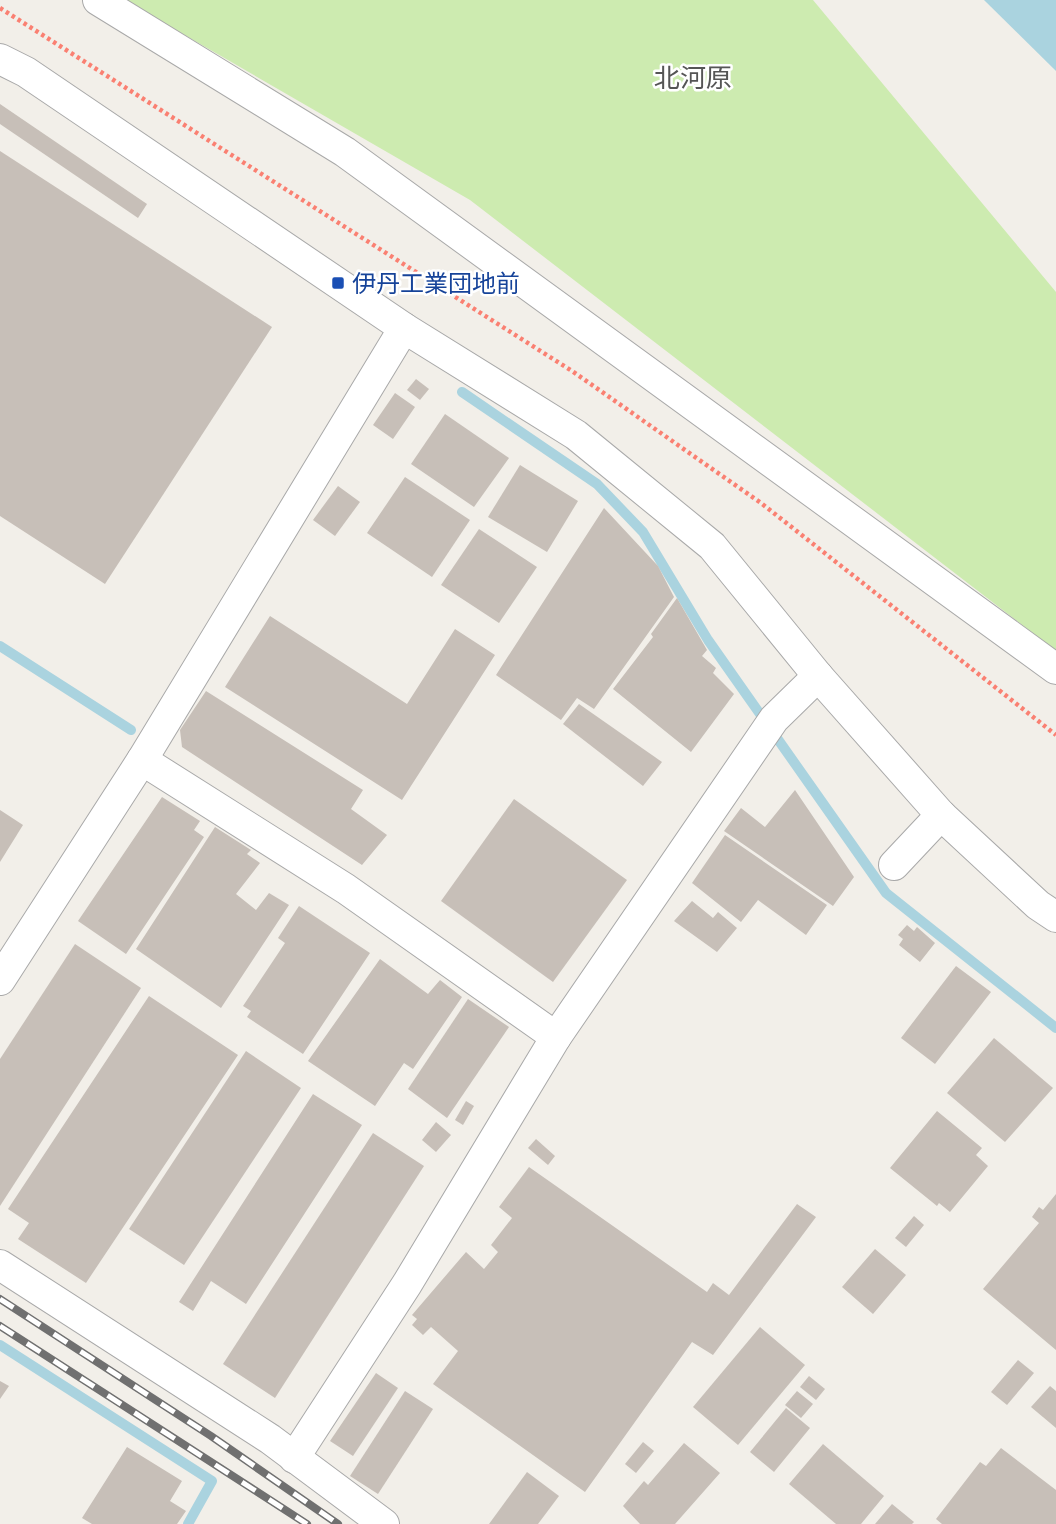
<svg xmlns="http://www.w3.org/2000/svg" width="1056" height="1524" font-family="Arial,'Noto Sans JP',sans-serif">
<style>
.grass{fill:#cdebb0}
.water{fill:#aad3df}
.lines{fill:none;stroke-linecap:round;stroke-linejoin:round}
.stream{stroke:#aad3df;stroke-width:10}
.building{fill:#c7bfb8}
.minor-casing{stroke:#a9a9a9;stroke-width:32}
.path{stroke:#fa8072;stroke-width:4.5;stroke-dasharray:3.5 3.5;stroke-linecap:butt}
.minor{stroke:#fff;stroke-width:30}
.rail-casing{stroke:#707070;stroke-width:8}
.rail{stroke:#fff;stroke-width:5;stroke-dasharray:16;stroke-linecap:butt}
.transit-dot{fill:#1a4fb4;stroke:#fff;stroke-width:2.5}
.labels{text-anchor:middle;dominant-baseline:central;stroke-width:5;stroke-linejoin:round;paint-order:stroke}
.transit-label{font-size:24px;fill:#164399;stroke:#fff;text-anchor:start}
.neighbourhood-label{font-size:26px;fill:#555;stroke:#fff}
</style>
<rect width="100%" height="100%" fill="#f2efe9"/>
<!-- grass -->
<path class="grass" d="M124,0H813L1056,292V651L470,200Z"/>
<!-- water -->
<path class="water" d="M984,0H1056V71Z"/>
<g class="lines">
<!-- stream -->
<g class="stream">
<path d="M462,392L597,484L643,532L708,640L886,893L1056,1028"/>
<path d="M0,646L131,730"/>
<path d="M0,1345L212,1481L188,1524"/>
</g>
</g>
<!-- building -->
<g class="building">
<path d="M0,104L147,204L138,218L0,124Z"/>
<path d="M0,151L272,327L105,584L0,516Z"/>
<path d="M416,379L429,389L420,400L407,390Z"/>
<path d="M395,393L415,407L393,439L373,425Z"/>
<path d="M445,414L509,458L474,507L411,464Z"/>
<path d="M520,465L578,501L547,552L488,517Z"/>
<path d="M405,477L470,520L432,577L367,533Z"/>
<path d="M338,486L360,502L335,536L313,520Z"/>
<path d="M604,508L658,566L674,597L594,709L577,698L561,720L496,675Z"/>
<path d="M479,529L537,567L499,623L441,585Z"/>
<path d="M677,598L707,650L702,656L716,668L713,673L734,694L691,752L613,689L653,637L651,634Z"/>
<path d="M270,616L407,704L455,629L495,655L402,800L225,687Z"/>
<path d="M206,691L363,790L351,809L387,835L362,865L182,747L180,730Z"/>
<path d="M579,704L662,762L643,786L563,724Z"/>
<path d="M795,790L854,877L833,906L724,831L741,808L765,827Z"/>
<path d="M162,797L200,821L194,830L204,837L126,954L78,921Z"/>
<path d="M514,799L627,880L553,982L441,901Z"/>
<path d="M0,810L23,825L0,862Z"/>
<path d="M215,827L251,850L247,854L260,863L236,894L256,910L269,893L289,905L221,1008L136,949Z"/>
<path d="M725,835L827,905L806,935L758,900L741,922L692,883Z"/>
<path d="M692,901L713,918L718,912L737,928L717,952L674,921Z"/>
<path d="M299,906L370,953L303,1054L247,1017L251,1011L243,1006L285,943L278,938Z"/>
<path d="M907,925L914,931L917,927L935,943L920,962L899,945L903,939L898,935Z"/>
<path d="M75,944L141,988L0,1206V1059Z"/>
<path d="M380,959L428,994L440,980L462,997L413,1069L404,1063L375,1106L308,1061Z"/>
<path d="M956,966L991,992L935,1064L901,1038Z"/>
<path d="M149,996L238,1055L86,1283L18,1239L29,1223L8,1209Z"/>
<path d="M468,999L509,1027L447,1118L408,1089Z"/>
<path d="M994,1038L1053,1088L1005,1142L947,1093Z"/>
<path d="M246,1051L301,1088L184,1265L129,1229Z"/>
<path d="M313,1094L362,1125L246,1304L211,1281L193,1311L179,1302Z"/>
<path d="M466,1101L474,1106L463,1125L455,1120Z"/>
<path d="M937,1111L982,1148L976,1155L988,1166L950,1212L939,1203L937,1206L890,1168Z"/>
<path d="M436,1122L451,1135L436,1152L422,1140Z"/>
<path d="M373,1133L424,1166L275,1398L223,1364Z"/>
<path d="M536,1139L555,1156L548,1165L528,1148Z"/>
<path d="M529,1167L707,1292L713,1283L729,1295L797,1204L816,1217L713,1355L692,1342L585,1492L433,1384L458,1351L431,1327L423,1335L412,1325L417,1319L412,1315L466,1252L484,1269L498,1252L491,1245L512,1218L499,1207Z"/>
<path d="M1056,1194V1350L983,1289L1039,1223L1032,1217L1039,1207L1043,1210Z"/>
<path d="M914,1216L924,1225L906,1247L895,1238Z"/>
<path d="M875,1249L906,1275L873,1314L842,1287Z"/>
<path d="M760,1327L805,1365L738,1445L693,1407Z"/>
<path d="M1018,1360L1034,1373L1007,1405L991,1392Z"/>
<path d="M376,1373L398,1388L353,1456L330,1441Z"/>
<path d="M809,1376L825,1389L816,1400L800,1387Z"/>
<path d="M0,1381L9,1386L0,1399Z"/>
<path d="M1050,1386L1056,1391V1428L1031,1407Z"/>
<path d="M405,1391L433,1409L378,1494L350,1476Z"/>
<path d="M797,1391L813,1404L801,1418L785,1405Z"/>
<path d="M786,1408L810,1428L774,1472L750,1452Z"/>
<path d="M643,1442L654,1451L636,1473L625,1464Z"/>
<path d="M684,1443L720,1473L675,1524H640L623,1506L644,1481L648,1485Z"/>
<path d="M823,1444L884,1496L861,1524H836L789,1484Z"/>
<path d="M127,1447L182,1481L170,1501L186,1511L177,1524H92L82,1518Z"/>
<path d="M1001,1448L1056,1490V1524H942L936,1519L980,1462L986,1466Z"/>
<path d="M527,1472L559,1496L538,1524H489Z"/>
<path d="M892,1504L914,1522L912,1524H875Z"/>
</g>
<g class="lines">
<defs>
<g id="minor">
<path d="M98,0L345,152L1056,669"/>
<path d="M0,59L26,72L404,328L576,435L712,546L818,676L941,815L1038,905L1056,917"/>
<path d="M142,760L346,889L556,1037"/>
<path d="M894,865L941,815"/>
<path d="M0,980L142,760L404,328"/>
<path d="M0,1265L270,1439L384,1524"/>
<path d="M294,1458L407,1284L556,1037L774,719L818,676"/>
</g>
</defs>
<!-- minor casing -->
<use href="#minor" class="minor-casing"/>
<!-- path -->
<path class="path" d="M0,8L572,371L761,503L1056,735"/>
<!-- minor -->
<use href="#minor" class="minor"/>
<defs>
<g id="rail">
<path d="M0,1299L211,1436L338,1524"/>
<path d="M0,1326L307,1524"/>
</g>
</defs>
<!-- rail casing -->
<use href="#rail" class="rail-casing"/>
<!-- rail -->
<use href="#rail" class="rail"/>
</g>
<!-- markers -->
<rect class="transit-dot" x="331" y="276" width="14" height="14" rx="3.5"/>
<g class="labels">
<!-- transit labels -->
<g class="transit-label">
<text x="352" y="283">伊丹工業団地前</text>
</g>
<!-- neighbourhood labels -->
<g class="neighbourhood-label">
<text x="693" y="78">北河原</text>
</g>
</g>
</svg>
